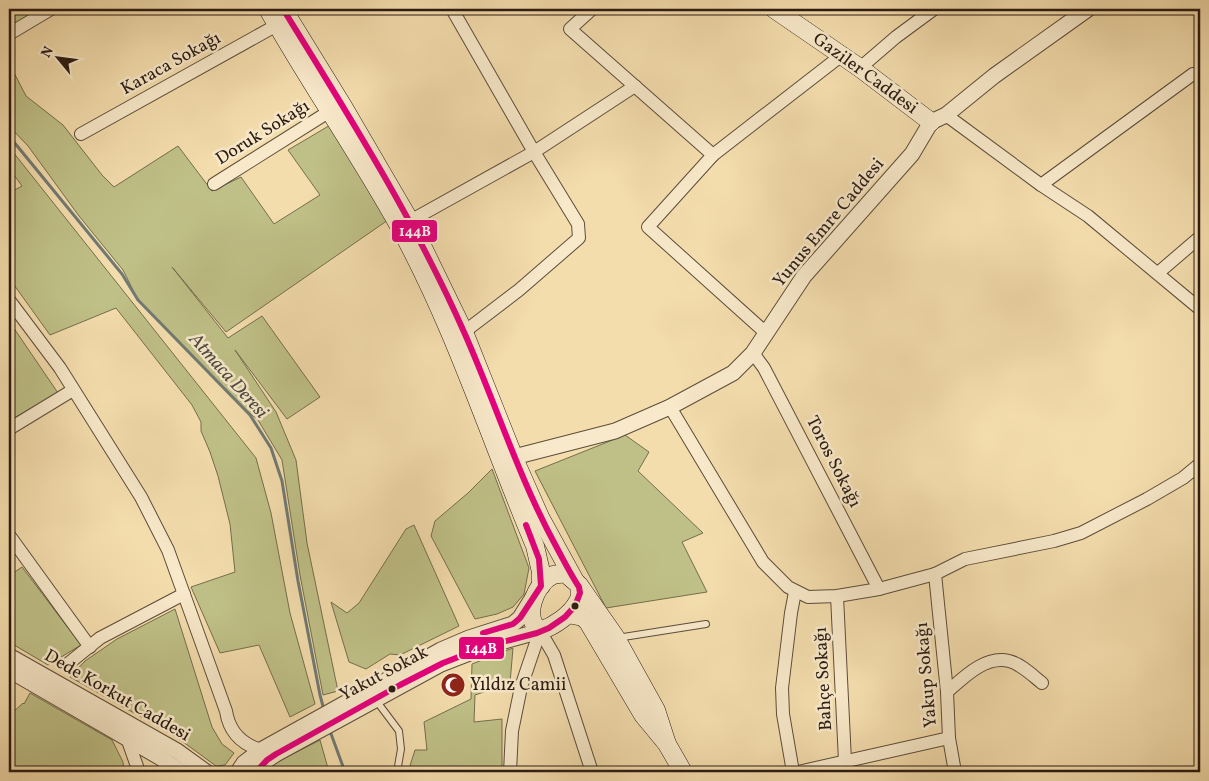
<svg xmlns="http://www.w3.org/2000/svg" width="1209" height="781" font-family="Vollkorn,serif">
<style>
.green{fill:#bfc087;stroke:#746e4d}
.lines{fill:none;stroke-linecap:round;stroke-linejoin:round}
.stream{stroke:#707a74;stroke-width:3}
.service-casing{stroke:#5c4c3a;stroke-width:8}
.minor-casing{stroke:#5c4c3a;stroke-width:14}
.tertiary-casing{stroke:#5c4c3a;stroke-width:17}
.secondary-casing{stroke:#2a1b13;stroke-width:19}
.service{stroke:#f8e9ca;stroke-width:6}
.minor{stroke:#f8e9ca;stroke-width:12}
.tertiary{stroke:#f8e9ca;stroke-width:15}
.secondary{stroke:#f8e9ca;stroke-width:18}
.bus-1-casing{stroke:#f8e9ca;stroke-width:10}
.bus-1{stroke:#e5007d;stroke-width:6}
.bus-dot{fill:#2a1b13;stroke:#f8e9ca;stroke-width:2}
.labels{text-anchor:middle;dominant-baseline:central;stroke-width:5;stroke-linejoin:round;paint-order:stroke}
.street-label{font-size:18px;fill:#2a1b13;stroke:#f8e9ca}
.poi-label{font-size:18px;fill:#2a1b13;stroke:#f8e9ca;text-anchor:start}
.water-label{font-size:19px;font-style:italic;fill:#4d4b43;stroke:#f8e9ca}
.line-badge{stroke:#f8e9ca;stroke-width:2}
.badge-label{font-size:14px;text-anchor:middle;font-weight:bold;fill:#fff}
</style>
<rect width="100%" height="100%" fill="#f4ddad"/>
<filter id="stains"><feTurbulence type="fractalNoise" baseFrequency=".004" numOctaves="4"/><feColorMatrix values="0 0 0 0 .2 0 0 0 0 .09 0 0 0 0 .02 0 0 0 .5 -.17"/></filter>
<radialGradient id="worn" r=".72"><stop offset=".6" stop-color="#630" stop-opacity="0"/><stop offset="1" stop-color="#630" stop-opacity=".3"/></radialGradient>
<!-- green -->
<g class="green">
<path d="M9,9H43L9,27Z"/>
<path d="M9,63L26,96L63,125L102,175L114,187L178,146L212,191L241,177L274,224L320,195L288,150L332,124L391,218L226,332L172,267L228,338L262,316L320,397L287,419L235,350L276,412L296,460L307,543L338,691L323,695L300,575L282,460L258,420L247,411L138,300L123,270L79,216L28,146L9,126Z"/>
<path d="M9,147L256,458L271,513L290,613L315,704L290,717L259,645L220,653L191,587L235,572L230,524L218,476L210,452L201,431V422L192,405L116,308L50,335L9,278V193L22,186L9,168Z"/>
<path d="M9,321L58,393L12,419L9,415Z"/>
<path d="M625,435L649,452L638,471L703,533L682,542L707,592L606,608L535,471Z"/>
<path d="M492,469L529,568L524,594L513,607L497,614L475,619L431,536L435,521L468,493Z"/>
<path d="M414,525L459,626L400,655L390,654L366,669L349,662L331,602L347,613L359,603L406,529Z"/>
<path d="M22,567L81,645L48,665L9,642V576Z"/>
<path d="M175,609L212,727L222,744L234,753L225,765L216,766L175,736L70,677L85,661L117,639Z"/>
<path d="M513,648L510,683L475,695L474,722L502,719V772H408L415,750H427L424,722L471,699L472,664Z"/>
<path d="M30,693L112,740L123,762L124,772H13L9,768V716L23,703L24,704Z"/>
<path d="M320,740L329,772H264L267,767Z"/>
</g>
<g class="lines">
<!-- stream -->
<g class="stream">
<path d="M9,136L122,274L138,300L250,415L271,448L282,481L298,581L320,695L324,710"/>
<path d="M330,731L345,772"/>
</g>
<defs>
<g id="service">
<path d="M617,638L706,624"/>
<path d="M375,699L399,731L401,749L397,772"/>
</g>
<g id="minor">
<path d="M452,9L534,152L578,224L579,238L519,290L464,332"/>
<path d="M592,9L570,29L713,155"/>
<path d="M9,34L51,9"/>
<path d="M860,68L896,37L934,9"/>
<path d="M946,115L1041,185L1088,216L1200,309"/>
<path d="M81,134L277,25"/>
<path d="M214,184L330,111"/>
<path d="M1041,185L1193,74"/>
<path d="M410,221L534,152L635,86"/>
<path d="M1158,273L1200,237"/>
<path d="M9,300L60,368L141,497L168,550L226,711C229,731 241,744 261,750"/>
<path d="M766,333L648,227L713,155L842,55"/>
<path d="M753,353L764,368L879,589"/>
<path d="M670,407L763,562L788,587L808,597L837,596L879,589L935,574L965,559L1054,541L1081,533L1147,499L1183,478L1200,464"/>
<path d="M9,429L73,390"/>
<path d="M9,535L90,647"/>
<path d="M935,574L947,692L949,738L955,772"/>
<path d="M837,596L845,761"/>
<path d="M540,631L554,655L592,772"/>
<path d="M69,663L100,638L184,594"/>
<path d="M947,692C963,678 985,655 1009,661C1021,664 1032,675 1042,683"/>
<path d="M127,738L139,772"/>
<path d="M510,772L512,731L521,687L540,631"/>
<path d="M793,772L783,714L782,688L791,613L795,592"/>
<path d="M798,772L949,738"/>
</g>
<g id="tertiary">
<path d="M514,457L615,431L670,407L733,373L753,353L804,276L912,154L931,122L946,115L994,76L1088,9"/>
<path d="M9,656L177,751L206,772"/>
<path d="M9,670L161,758L181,772"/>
<path d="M238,772L244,763L261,750L441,650L469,638L513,624L520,618L533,597"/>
<path d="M256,772L267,760L276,754L441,664L490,645L540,631"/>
</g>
<g id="secondary">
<path d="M268,9C309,82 358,152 399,226C455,328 490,439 535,546L541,572V586"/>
<path d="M283,9L344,108L410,221L464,332L517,465L540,517L575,581"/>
<path d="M774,9L860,68L931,122"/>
<path d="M579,585C580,591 581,597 578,601C571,615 554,626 540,631C522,618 535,583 553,575C556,574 562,574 565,573L579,585L616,638L656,710L667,744"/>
<path d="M568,614L583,617L588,622L643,715L667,744L683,772"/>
</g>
</defs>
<!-- service casing -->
<use href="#service" class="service-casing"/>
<!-- minor casing -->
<use href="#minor" class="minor-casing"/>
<!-- tertiary casing -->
<use href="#tertiary" class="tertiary-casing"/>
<!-- secondary casing -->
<use href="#secondary" class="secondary-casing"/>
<!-- service -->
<use href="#service" class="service"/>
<!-- minor -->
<use href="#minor" class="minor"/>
<!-- tertiary -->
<use href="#tertiary" class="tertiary"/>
<!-- secondary -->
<use href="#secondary" class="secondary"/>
<defs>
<g id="bus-1">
<path d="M483,633L513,624L520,618L541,586L539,559L526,525"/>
<path d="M256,772L267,760L276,754L400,685L443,663L487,646L537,633L549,628L565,617L575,606L580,593L579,587C571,575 564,561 557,548C519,479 496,404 464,332C414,219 348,114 283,9"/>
</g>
</defs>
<!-- bus-1 casing -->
<use href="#bus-1" class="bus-1-casing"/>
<!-- bus-1 -->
<use href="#bus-1" class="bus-1"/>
</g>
<!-- icons -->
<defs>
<symbol id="mosque-disc" viewBox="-11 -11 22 22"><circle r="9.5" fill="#8f2418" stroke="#f8e9ca"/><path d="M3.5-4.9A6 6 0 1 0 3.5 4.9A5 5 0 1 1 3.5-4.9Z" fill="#fff"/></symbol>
</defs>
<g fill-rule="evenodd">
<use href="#mosque-disc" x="439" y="671" width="28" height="28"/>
</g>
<!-- markers -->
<g class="bus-dot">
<circle cx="575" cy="606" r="4.5"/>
<circle cx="392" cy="689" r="4.5"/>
</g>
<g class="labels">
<!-- street labels -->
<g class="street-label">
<text transform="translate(171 64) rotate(-29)">Karaca Sokağı</text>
<text transform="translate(865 74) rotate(36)">Gaziler Caddesi</text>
<text transform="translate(263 133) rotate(-32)">Doruk Sokağı</text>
<text transform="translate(829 223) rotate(-50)">Yunus Emre Caddesi</text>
<text transform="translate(833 462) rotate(63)">Toros Sokağı</text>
<text transform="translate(384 674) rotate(-28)">Yakut Sokak</text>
<text transform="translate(927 675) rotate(-95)">Yakup Sokağı</text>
<text transform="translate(824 679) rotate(-93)">Bahçe Sokağı</text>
<text transform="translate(117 696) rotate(30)">Dede Korkut Caddesi</text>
</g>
<!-- poi labels -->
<g class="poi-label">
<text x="470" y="685">Yıldız Camii</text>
</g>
<!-- water labels -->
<g class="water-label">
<text transform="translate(228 376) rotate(48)">Atmaca Deresi</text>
</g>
</g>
<g class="line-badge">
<rect x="391" y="219" width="47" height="24" rx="5" fill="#e5007d"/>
<rect x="458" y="636" width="47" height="24" rx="5" fill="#e5007d"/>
</g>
<g class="badge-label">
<text x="415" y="236">144B</text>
<text x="481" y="653">144B</text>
</g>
<!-- margin -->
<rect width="1209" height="781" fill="none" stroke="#f4ddad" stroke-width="30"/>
<rect x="10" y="10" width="1189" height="761" fill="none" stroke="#2a1b13" stroke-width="2.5"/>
<rect x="15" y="15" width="1179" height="751" fill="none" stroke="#2a1b13"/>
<!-- north arrow -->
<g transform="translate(58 58) rotate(299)" stroke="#f8e9ca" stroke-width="4" paint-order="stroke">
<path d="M0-4L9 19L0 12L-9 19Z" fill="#2a1b13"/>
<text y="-8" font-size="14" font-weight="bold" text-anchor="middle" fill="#2a1b13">N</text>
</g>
<rect width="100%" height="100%" filter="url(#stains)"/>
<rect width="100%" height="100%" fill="url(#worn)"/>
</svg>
